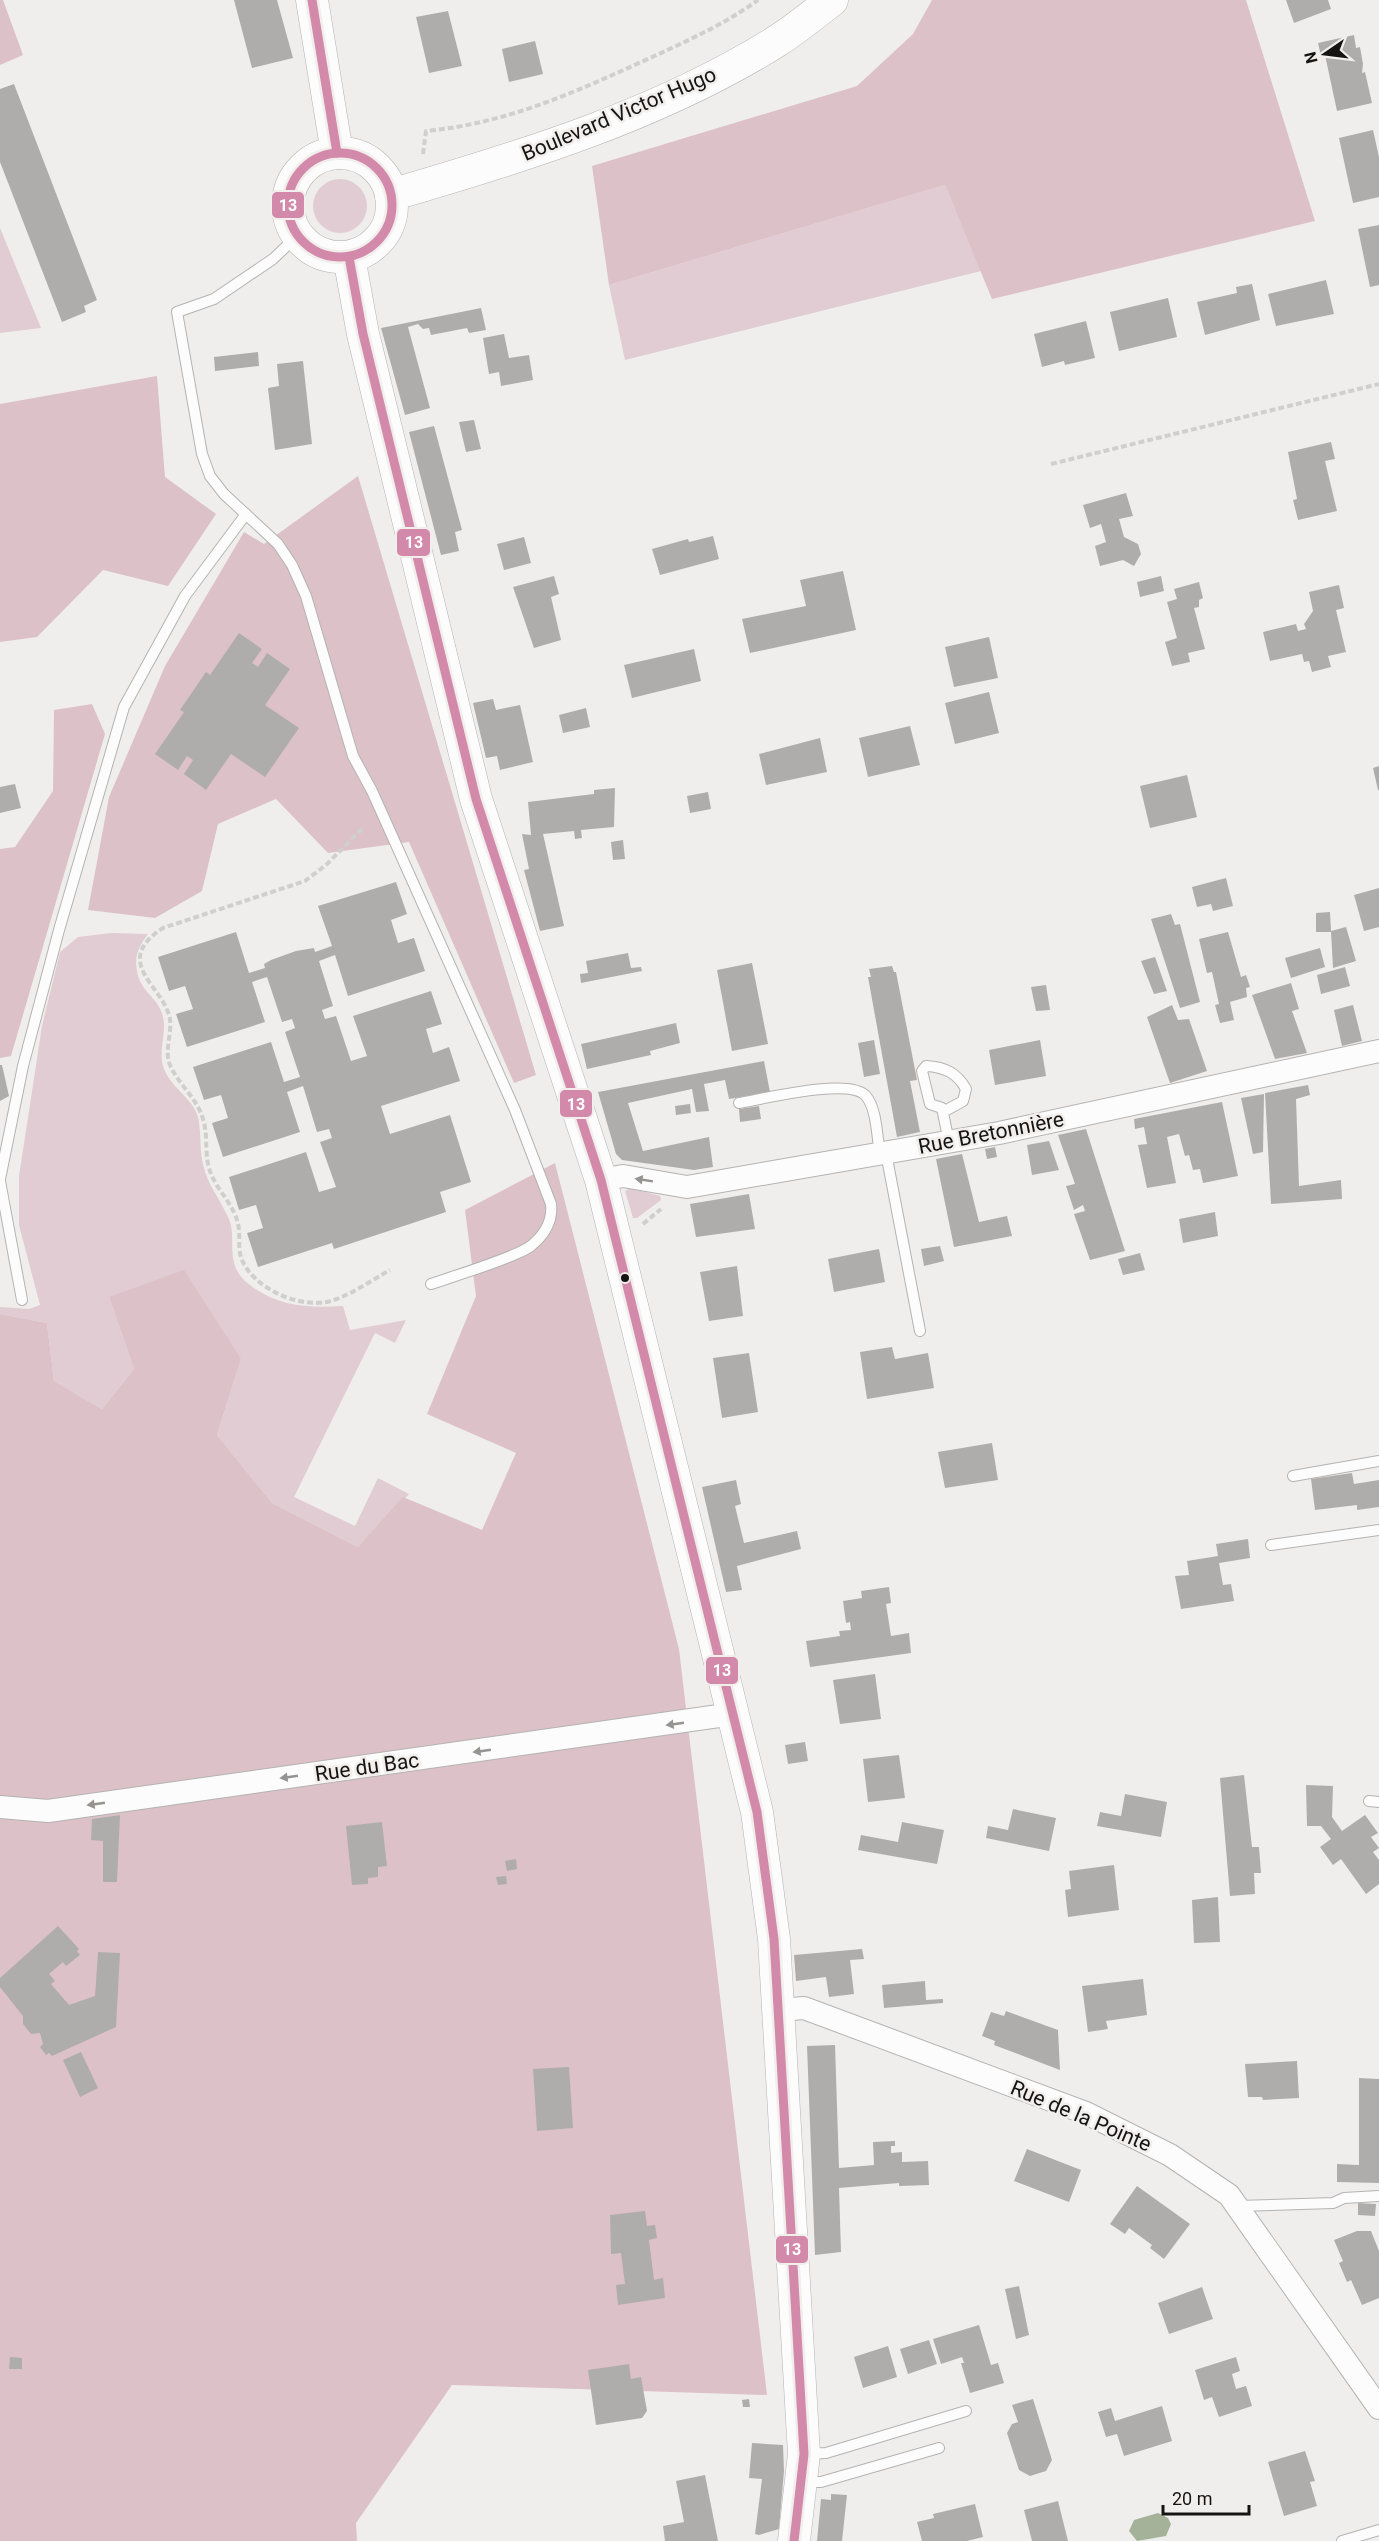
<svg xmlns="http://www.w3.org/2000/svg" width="1379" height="2541" font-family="Roboto,sans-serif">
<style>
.green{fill:#e0ccd2}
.forest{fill:#dcc1c9}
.water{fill:#a4b299}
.building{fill:#afadac}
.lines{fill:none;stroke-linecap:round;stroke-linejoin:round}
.lane-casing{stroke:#b4b3b2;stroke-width:12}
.street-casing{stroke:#b4b3b2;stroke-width:24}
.secondary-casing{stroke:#b4b3b2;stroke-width:33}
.path{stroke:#cfcfce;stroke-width:4;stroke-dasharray:6 3;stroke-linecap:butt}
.lane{stroke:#fdfcfc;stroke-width:10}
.street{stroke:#fdfcfc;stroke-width:22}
.secondary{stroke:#fdfcfc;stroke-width:32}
.bus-1-casing{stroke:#f1eeec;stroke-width:14}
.bus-1{stroke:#d289aa;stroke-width:9}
.oneway{fill:#959493}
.bus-dot{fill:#151413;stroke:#f1eeec;stroke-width:2}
.labels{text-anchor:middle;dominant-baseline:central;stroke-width:5;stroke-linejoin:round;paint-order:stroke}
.street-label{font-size:21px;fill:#151413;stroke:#f1eeec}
.line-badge{stroke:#f1eeec;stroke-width:2}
.badge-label{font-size:16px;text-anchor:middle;font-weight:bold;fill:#fff}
</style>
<rect width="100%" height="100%" fill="#f0eeed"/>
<!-- green -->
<g class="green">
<circle cx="340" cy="206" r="27"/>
<path d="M945,185L981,271L625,360L609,285Z"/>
<path d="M0,228L41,328L0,333Z"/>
<path d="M111,933L148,934C139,946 134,956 137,971C140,991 156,996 162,1013C168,1032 158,1048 163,1066C169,1086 190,1096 197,1114C202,1129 199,1149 203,1164C207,1184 220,1199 228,1217C238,1237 224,1261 245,1281C275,1307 307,1308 343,1306L350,1330L406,1320L395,1343L375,1333L294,1497L355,1526L378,1478L409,1494L358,1547L272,1503L217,1435L241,1359L109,1297L134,1369L102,1409L54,1381L47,1323L0,1314V1307L29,1309L40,1305L19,1225V1176L42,1026L60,952L78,937Z"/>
<path d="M630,1188L660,1196L661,1200L637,1218H633L625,1191Z"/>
</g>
<!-- forest -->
<g class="forest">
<path d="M0,0H3L23,55L0,65Z"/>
<path d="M932,0H1246L1315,221L992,299L945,185L609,285L592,166L857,86L913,34Z"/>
<path d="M157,376L165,477L216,514L168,586L103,570L37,637L0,642V404Z"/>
<path d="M358,476L536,1075L514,1083L409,842L328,853L276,799L218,824L202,891L155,918L88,910L109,797L165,666L244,532L264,544Z"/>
<path d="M92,704L105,734L11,1056L0,1058V849L15,847L53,791L54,710Z"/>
<path d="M555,1163L679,1649L767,2395L452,2385L356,2523L357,2541H0V1314L47,1323L54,1381L102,1409L134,1369L109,1297L184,1270L241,1359L217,1435L272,1503L358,1547L403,1497L482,1530L516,1453L427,1414L476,1296L465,1210Z"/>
</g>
<!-- water -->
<path class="water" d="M1158,2513L1168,2518L1171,2524L1166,2536L1137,2541L1129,2531L1134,2520Z"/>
<!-- building -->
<g class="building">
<path d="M234,0H277L293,58L252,68Z"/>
<path d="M1286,0H1328L1331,9L1294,23Z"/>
<path d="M448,11L462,66L429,73L416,17Z"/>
<path d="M1354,35L1356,48L1360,47L1363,64L1362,73L1365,72L1372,103L1337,111L1325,55L1321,56L1318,43Z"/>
<path d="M535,41L543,74L509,82L502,49Z"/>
<path d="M14,84L97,300L84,306L86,312L62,322L0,162V89Z"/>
<path d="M1373,130L1379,157V197L1353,203L1339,138Z"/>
<path d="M1379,225V285L1370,287L1358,229Z"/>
<path d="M1326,280L1334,314L1276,326L1268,294Z"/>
<path d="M1252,284L1260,320L1205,335L1197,302L1237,293L1236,287Z"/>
<path d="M1168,298L1177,337L1119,351L1110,312Z"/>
<path d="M481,308L486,330L469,333L467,328L431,335L429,328L423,329L418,324L408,327L430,408L405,415L381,328Z"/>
<path d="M1086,321L1095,358L1065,365L1064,361L1042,367L1034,334Z"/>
<path d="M504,334L509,358L529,355L533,380L501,386L499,372L489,374L483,338Z"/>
<path d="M258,352L259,366L215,371L214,357Z"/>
<path d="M303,361L312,444L275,450L268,388L279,386L277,364Z"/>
<path d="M474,420L481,449L466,452L459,422Z"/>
<path d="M434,426L462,530L455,532L459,551L441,555L409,432Z"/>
<path d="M1331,442L1335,459L1325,461L1337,511L1298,520L1293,500L1297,499L1288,452Z"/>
<path d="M1126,493L1133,516L1119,519L1124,537L1138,544L1141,554L1134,566L1123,560L1100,566L1095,546L1106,542L1101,524L1090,528L1083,505Z"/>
<path d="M713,536L719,559L660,575L652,549L688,539L689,542Z"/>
<path d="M524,537L531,563L504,570L497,544Z"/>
<path d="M843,571L856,630L750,653L742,619L806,606L800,580Z"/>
<path d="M554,576L559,594L551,597L561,640L534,648L513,587Z"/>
<path d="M1161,576L1164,591L1140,597L1137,582Z"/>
<path d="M1199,582L1203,598L1199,600V607L1194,608L1205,649L1188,653L1190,662L1172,666L1165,642L1177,638L1167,602L1177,599L1174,589Z"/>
<path d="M1339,585L1344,608L1336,610L1346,652L1328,656L1331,667L1312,672L1309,661L1304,662L1302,654L1270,661L1263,632L1296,624L1298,631L1306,629L1304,624L1313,611L1309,592Z"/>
<path d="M239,633L262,649L252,663L258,667L267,653L290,669L265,705L299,728L265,777L231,754L206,790L184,774L193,760L187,756L178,770L155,754L184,712L180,710L206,672L210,675Z"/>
<path d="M989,637L998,678L954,687L945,647Z"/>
<path d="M694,649L701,681L632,698L624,665Z"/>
<path d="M989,692L999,733L955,744L945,703Z"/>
<path d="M493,699L496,710L520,705L533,762L500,770L497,756L486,758L473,703Z"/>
<path d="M586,708L590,727L563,733L559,715Z"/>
<path d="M910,726L920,765L868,777L859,738Z"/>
<path d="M820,738L827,772L766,785L759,754Z"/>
<path d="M1379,766V790H1378L1373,768Z"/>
<path d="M1187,775L1197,817L1150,828L1140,786Z"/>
<path d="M15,784L21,808L0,813V787Z"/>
<path d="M615,788L614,827L581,830L582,838L575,839L574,831L543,834L564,926L540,931L524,870L529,869L522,834L531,835L528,802L594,794V790Z"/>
<path d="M708,792L711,809L690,813L687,796Z"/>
<path d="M623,840L625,859L613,860L611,842Z"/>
<path d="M1226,878L1233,906L1213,911L1211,904L1197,907L1192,887Z"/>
<path d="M396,882L407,914L391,920L398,943L414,938L425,971L348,996L335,955L319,961L333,1006L322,1010L325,1019L336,1016L351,1061L367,1056L353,1016L431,991L442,1024L426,1029L433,1053L449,1047L460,1081L381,1106L390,1134L450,1115L471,1182L440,1192L446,1212L334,1249L332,1243L258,1267L247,1233L263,1228L256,1205L239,1210L229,1177L306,1152L319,1192L336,1187L320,1142L332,1138L329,1129L317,1132L303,1086L287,1092L300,1132L223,1157L212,1123L228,1118L221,1095L204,1100L193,1067L271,1042L284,1082L300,1077L285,1032L295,1028L292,1019L282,1022L267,977L252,982L265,1022L187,1047L176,1014L193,1009L185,986L169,991L158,957L236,932L249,973L265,968L264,964L271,960L296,951L314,948L315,952L332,946L318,906Z"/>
<path d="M1379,888V927L1364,931L1354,895Z"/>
<path d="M1330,912L1331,931L1346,927L1356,961L1333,968L1331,932H1316V913Z"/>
<path d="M1171,914L1175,925L1180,924L1200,1002L1180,1008L1151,919Z"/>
<path d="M1228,932L1241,977L1246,975L1250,987L1246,988L1247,997L1230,1002L1234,1020L1220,1023L1215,1005L1219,1004L1212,972L1207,973L1199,939Z"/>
<path d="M1320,948L1325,967L1291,978L1285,958Z"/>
<path d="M628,953L631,968L641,967L642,971L581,983L580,974L588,973L586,961Z"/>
<path d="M1155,957L1167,991L1154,994L1141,961Z"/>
<path d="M752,963L768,1044L732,1051L717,970Z"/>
<path d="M892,966L894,972H896L917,1080L910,1081L920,1132L897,1137L868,977H871L869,969Z"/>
<path d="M1345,967L1350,986L1321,994L1317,975Z"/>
<path d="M1291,983L1299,1009L1292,1011L1307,1053L1275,1059L1252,995Z"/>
<path d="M1046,985L1050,1010L1036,1011L1031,987Z"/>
<path d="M1172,1005L1178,1020L1189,1019L1207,1071L1170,1083L1147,1017Z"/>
<path d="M1353,1005L1362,1041L1342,1046L1334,1010Z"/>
<path d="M676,1023L680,1043L650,1051L651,1055L587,1069L581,1044Z"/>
<path d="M874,1040L880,1074L864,1077L858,1043Z"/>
<path d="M1040,1040L1046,1076L995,1085L989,1050Z"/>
<path d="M764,1061L770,1092L729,1099L725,1080L704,1084L709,1111L696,1112L692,1089L628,1103L643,1151L709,1137L713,1167L694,1170L622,1160L616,1154L598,1092Z"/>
<path d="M0,1065H2L9,1096L0,1101Z"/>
<path d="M1308,1085L1310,1095L1296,1099L1299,1186L1341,1180L1342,1199L1271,1204L1265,1093Z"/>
<path d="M1264,1094L1263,1152L1253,1154L1241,1098Z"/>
<path d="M1222,1102L1238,1176L1203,1183L1200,1169L1193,1170L1189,1155L1185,1156L1179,1134L1167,1137L1176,1183L1147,1188L1138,1145L1147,1144L1144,1127L1135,1129L1134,1119Z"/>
<path d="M690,1104L691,1113L676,1115L675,1106Z"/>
<path d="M759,1106L761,1119L740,1122L739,1109Z"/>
<path d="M1086,1129L1125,1251L1090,1260L1074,1214L1085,1211L1083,1205L1074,1210L1066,1186L1075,1184L1058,1135Z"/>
<path d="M1049,1141L1059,1170L1032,1175L1027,1145Z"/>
<path d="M995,1147L997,1157L987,1159L985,1149Z"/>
<path d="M962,1154L979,1222L1007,1216L1012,1236L954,1247L936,1159Z"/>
<path d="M749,1194L755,1229L696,1237L690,1204Z"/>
<path d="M1215,1212L1218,1236L1183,1243L1179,1219Z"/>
<path d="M940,1246L944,1261L924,1266L921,1249Z"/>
<path d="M879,1249L885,1282L834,1292L828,1259Z"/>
<path d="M1140,1253L1145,1270L1123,1275L1118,1259Z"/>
<path d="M737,1266L743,1316L709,1321L700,1272Z"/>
<path d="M892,1347L895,1359L928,1353L934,1388L867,1399L860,1352Z"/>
<path d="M749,1353L758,1412L722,1418L713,1358Z"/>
<path d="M992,1443L998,1480L945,1488L938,1452Z"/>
<path d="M1352,1473L1354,1484L1379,1480V1507L1357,1510V1505L1315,1510L1311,1479Z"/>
<path d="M736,1480L741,1504L735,1506L744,1543L797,1531L801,1549L737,1566L742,1590L726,1592L702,1487Z"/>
<path d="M1248,1539L1250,1558L1219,1563L1223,1585L1231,1584L1234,1601L1181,1609L1175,1576L1189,1575L1187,1561L1218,1556L1216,1544Z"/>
<path d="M889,1587L891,1603L886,1604L891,1636L909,1633L911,1653L810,1667L806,1641L840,1636L839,1631L851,1630L850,1622L846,1623L843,1601L862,1598L861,1591Z"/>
<path d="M875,1674L881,1719L840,1724L833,1680Z"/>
<path d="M805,1742L808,1761L788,1764L785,1745Z"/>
<path d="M899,1755L905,1798L868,1802L863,1759Z"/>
<path d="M1244,1775L1252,1847H1259L1261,1873H1254L1255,1894L1230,1896L1220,1778Z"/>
<path d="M1306,1785L1333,1786L1332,1817L1342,1831L1365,1815L1378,1833L1371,1837L1379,1848L1373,1852L1379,1860V1884L1366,1894L1341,1859L1333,1865L1320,1847L1331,1839L1321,1826H1307Z"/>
<path d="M1125,1794L1167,1802L1161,1837L1097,1826L1100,1812L1121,1816Z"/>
<path d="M1013,1809L1056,1818L1049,1851L986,1838L988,1826L1008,1830Z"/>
<path d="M120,1815L117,1882H103V1841L91,1840L92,1819Z"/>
<path d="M382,1822L387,1866L378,1867V1877L368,1878V1884L352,1885L346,1826Z"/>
<path d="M902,1822L944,1830L937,1864L858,1850L861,1835L898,1842Z"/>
<path d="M516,1859L517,1869L507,1871L505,1861Z"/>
<path d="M1114,1865L1119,1910L1068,1917L1065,1890L1071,1889L1069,1871Z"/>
<path d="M506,1876L507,1884L498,1885L496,1877Z"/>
<path d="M1218,1897L1220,1942L1194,1943L1192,1900Z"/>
<path d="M58,1926L79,1949L77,1951L80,1955L66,1966L63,1962L49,1974L55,1981L51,1984L69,2005L95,1996L98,1952L120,1953L116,2027L52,2056L49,2053L46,2055L40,2047L43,2044L40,2033L31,2034L23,2024V2016L0,1987V1978Z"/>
<path d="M862,1949L864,1959L850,1960L854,1994L829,1997L826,1977L796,1981L794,1955Z"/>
<path d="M1143,1979L1147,2015L1106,2021L1108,2029L1088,2032L1082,1986Z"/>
<path d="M925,1981L926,2000L943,1999V2003L884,2008L882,1985Z"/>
<path d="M1006,2011L1058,2030L1060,2070L994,2045L995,2041L982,2036L991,2012L1004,2016Z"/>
<path d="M835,2045L839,2168L874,2165L873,2142L895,2141V2146H891V2153L902,2152V2162L928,2161L929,2185L899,2186V2183L839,2188L841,2252L815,2255L807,2046Z"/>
<path d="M81,2052L98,2088L80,2097L63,2060Z"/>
<path d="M1297,2061L1299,2098L1263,2100L1262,2097H1248L1245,2064Z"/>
<path d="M569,2067L573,2128L537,2131L533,2069Z"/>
<path d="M1359,2078L1379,2079V2183L1337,2182V2164L1359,2165Z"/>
<path d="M1027,2149L1081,2170L1069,2202L1014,2181Z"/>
<path d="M1137,2186L1190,2224L1164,2259L1150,2248L1152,2245L1129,2228L1125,2234L1110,2224Z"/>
<path d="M1358,2203L1376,2204L1375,2216L1358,2215Z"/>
<path d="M645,2211L647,2226L655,2225L657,2238L649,2240L654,2280L663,2278L665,2298L618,2305L616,2285L625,2284L621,2253L611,2254L610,2215Z"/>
<path d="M1357,2231H1371L1379,2251V2298L1362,2305L1351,2280L1347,2282L1339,2263L1343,2261L1334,2240Z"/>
<path d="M1019,2286L1029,2335L1016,2339L1005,2289Z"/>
<path d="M1202,2287L1213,2319L1169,2334L1158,2303Z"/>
<path d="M979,2325L991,2365L998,2363L1004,2383L970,2393L961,2363H964L962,2357L941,2364L933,2339Z"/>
<path d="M929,2340L937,2364L908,2374L900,2349Z"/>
<path d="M888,2346L897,2377L863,2388L854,2357Z"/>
<path d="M10,2357L22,2358V2369H9Z"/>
<path d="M1236,2357L1240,2371L1232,2374L1236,2389L1246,2386L1252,2406L1219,2417L1212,2397L1204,2400L1195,2370Z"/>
<path d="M629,2364L631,2379L641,2377L647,2411L642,2418L596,2425L588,2370Z"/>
<path d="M749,2399L750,2407H743L742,2400Z"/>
<path d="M1033,2399L1052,2460L1046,2471L1030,2476L1019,2470L1007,2433L1012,2424L1018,2422L1012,2405Z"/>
<path d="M1162,2406L1172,2441L1124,2456L1117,2434L1106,2437L1098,2412L1111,2408L1115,2421Z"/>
<path d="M752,2443L783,2445L784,2471L779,2529L759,2535L755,2534L762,2479L749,2478Z"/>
<path d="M1305,2451L1315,2481L1310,2482L1317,2506L1284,2516L1268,2462Z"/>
<path d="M705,2475L718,2541H665L663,2526L684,2522L676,2481Z"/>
<path d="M831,2494L847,2495L842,2541H817L821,2499L831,2500Z"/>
<path d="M1058,2501L1068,2541H1032L1024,2510Z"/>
<path d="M975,2504L983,2537L967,2541H922L917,2522L934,2518L933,2514Z"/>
</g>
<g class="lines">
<defs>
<g id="lane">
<path d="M297,236L273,259L214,299L177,312L202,454L210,476L224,494L278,544L292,565L306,596L353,756L372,791L515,1110L551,1204C553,1221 545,1234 532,1245C520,1256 451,1277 431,1284"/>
<path d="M739,1103C763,1099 850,1077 866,1096C877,1109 877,1138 880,1154"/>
<path d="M943,1112L963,1101L966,1089C957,1073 945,1067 926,1066L922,1071L930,1104L942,1108L949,1142"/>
<path d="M886,1153L920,1331"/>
<path d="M0,1179L23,1066L59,930L124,707L185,596L246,514"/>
<path d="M0,1181L22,1300"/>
<path d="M1293,1476L1379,1461"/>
<path d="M1271,1545L1379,1530"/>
<path d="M1369,1801L1379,1802"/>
<path d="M1237,2206L1333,2203L1344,2198L1379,2196"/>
<path d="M807,2454L826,2453L966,2411"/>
<path d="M804,2482H821L939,2448"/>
<path d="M1342,2541L1379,2530"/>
</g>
<g id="street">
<path d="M601,1180L623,1176L687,1187L999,1133L1379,1051"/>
<path d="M0,1807L48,1811L733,1714"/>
<path d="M779,2010L804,2008L1086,2113L1170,2155L1229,2195L1379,2408"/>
</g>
<g id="secondary">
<path d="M312,0L337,153"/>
<circle cx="340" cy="205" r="52"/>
<path d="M391,195C522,157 661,114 777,41C796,29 814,14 832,0"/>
<path d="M349,257L363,334L476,799L601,1180L757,1812L774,1939L804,2454L794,2541"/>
</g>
</defs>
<!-- lane casing -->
<use href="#lane" class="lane-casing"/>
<!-- street casing -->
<use href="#street" class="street-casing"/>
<!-- secondary casing -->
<use href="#secondary" class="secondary-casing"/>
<!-- path -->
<g class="path">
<path d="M423,154L426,131C509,123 575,92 650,58C687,41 725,24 758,0"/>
<path d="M1051,464L1379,384"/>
<path d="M362,829L326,865L305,881L163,928C109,963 166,987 170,1020C172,1034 164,1051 170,1065C178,1084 197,1098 203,1119C209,1137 203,1158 212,1176C219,1192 235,1207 238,1224C241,1236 237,1248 242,1260C254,1289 303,1311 334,1300C354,1293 372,1280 390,1270"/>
<path d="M643,1224L661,1209"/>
</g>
<!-- lane -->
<use href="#lane" class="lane"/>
<!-- street -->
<use href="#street" class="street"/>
<!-- secondary -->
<use href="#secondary" class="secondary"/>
<defs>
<g id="bus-1">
<path d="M312,0L337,153"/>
<circle cx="340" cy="205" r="52"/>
<path d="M349,257L363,334L476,799L601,1180L757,1812L774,1939L804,2454L794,2541"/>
</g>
</defs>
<!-- bus-1 casing -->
<use href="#bus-1" class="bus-1-casing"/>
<!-- bus-1 -->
<use href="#bus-1" class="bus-1"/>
</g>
<!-- one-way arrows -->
<defs><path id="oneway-solid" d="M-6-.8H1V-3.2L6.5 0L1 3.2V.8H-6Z" transform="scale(1.5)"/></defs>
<g class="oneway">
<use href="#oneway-solid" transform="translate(644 1180) rotate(-171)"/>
<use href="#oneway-solid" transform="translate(675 1724) rotate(172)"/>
<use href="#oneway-solid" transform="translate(482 1751) rotate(172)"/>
<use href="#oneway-solid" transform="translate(289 1777) rotate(172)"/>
<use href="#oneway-solid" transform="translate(96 1804) rotate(172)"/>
</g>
<!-- markers -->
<circle class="bus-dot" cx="625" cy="1278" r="5"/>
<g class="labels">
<!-- street labels -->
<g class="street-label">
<text transform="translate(619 114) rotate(-23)">Boulevard Victor Hugo</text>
<text transform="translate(991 1133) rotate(-11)">Rue Bretonnière</text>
<text transform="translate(367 1767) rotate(-8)">Rue du Bac</text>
<text transform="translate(1081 2116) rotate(23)">Rue de la Pointe</text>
</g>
</g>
<g class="line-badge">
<rect x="271" y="191" width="34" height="28" rx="6" fill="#d289aa"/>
<rect x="396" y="528" width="35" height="29" rx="6" fill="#d289aa"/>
<rect x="559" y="1089" width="34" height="29" rx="6" fill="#d289aa"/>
<rect x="705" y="1656" width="34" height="29" rx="6" fill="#d289aa"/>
<rect x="775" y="2235" width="34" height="29" rx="6" fill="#d289aa"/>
</g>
<g class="badge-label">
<text x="288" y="211">13</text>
<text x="414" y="548">13</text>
<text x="576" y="1110">13</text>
<text x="722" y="1676">13</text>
<text x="792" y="2255">13</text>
</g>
<!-- north arrow -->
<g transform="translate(1325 54) rotate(256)" stroke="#f1eeec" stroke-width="4.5" paint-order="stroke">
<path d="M0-4.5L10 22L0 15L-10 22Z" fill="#151413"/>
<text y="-9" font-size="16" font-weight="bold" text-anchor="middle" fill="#151413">N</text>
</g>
<!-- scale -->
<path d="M1163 2505v9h86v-9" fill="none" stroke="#151413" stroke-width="3"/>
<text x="1172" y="2505" font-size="18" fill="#151413" stroke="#f1eeec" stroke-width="4.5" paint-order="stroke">20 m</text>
</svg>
